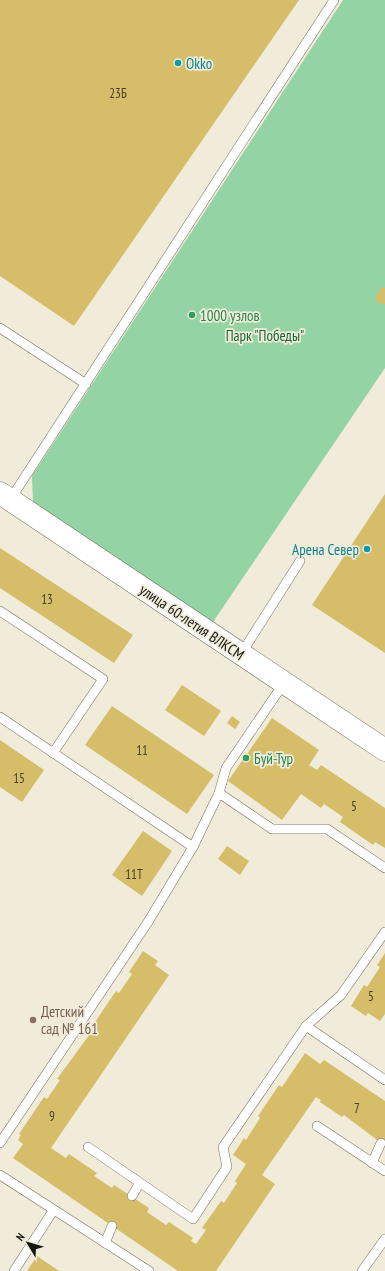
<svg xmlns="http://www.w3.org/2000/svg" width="385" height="1271" font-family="'PT Sans Narrow',sans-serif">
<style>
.green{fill:#94d3a4}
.building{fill:#d5bd6a}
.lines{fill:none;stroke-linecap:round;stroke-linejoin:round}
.service-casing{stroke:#716d5d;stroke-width:10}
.tertiary-casing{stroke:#716d5d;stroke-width:23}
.service{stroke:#fff;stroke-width:9}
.tertiary{stroke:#fff;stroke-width:22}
.culture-dot{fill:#0f9aa8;stroke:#f1ecda;stroke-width:1.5}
.leisure-dot{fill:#2e9e5b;stroke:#f1ecda;stroke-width:1.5}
.education-dot{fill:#8d6e63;stroke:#f1ecda;stroke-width:1.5}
.labels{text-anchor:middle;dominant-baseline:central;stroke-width:3.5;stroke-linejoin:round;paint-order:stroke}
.number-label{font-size:13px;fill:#474026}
.culture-label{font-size:15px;fill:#0d838f;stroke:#f1ecda;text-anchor:start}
.leisure-label{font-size:15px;fill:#27864d;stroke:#f1ecda;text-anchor:start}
.park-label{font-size:15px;fill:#166837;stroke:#f1ecda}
.street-label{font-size:15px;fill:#181610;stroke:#f1ecda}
.education-label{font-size:15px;fill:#785e54;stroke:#f1ecda;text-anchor:start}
</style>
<rect width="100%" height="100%" fill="#f1ecda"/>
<!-- green -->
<path class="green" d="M343,0H385V368L213,622L33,503L32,476Z"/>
<!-- building -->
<g class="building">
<path d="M0,0H299L74,326L0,276Z"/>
<path d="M381,287L385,289V305L375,300Z"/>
<path d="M385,494V653L312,605Z"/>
<path d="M0,548L133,635L114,663L0,588Z"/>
<path d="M182,685L221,711L204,736L165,710Z"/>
<path d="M112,706L214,775L187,814L85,745Z"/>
<path d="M232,716L240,722L235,729L227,723Z"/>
<path d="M272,718L319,750L309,765L317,770L321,765L385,808V848L375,842L373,845L340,822L343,817L324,804L321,808L301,794L282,820L228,781Z"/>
<path d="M0,740L44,770L22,802L0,787Z"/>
<path d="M143,831L172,851L142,896L112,875Z"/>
<path d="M227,846L249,861L240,875L218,859Z"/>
<path d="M143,951L158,961L155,965L169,975L51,1148L66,1158L69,1154L97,1173L94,1176L112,1188L114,1185L149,1208L147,1212L166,1225L169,1222L193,1238L191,1241L196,1244L206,1230L202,1228L221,1201L224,1203L237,1183L235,1181L246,1164L233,1155L244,1138L246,1140L260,1118L258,1116L279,1085L282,1087L305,1053L320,1064L324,1060L385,1101V1146L344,1115L342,1117L320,1102L321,1100L316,1097L262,1175L275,1184L216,1271H178L13,1158L23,1144L18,1140L21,1135L19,1134L44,1097L47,1099L60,1080L57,1079L95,1027L93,1025L116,991L119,993L132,974L129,972Z"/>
<path d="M385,953V1014L380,1021L368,1013L366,1016L351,1006L364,985L367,987L380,967L377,965Z"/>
<path d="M37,1256L59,1271H27Z"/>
</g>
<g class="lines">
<defs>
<g id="service">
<path d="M0,328L86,384"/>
<path d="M10,500L334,0"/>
<path d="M0,611L103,679L53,753"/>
<path d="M241,654L300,561"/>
<path d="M0,717L193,847"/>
<path d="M219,793L272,829H327L385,868"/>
<path d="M306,1026L341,995L385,932"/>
<path d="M317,1126L385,1171"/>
<path d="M0,1143L148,922L193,847L219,793L226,768L284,683"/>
<path d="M88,1147L193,1219L227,1167L223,1147L306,1026L385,1080"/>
<path d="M372,1163L381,1143"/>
<path d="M0,1175L149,1271"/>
<path d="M132,1196L139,1184"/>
<path d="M105,1243L112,1226"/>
<path d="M14,1271L53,1211"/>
<path d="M362,1271L385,1239"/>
</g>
<path id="tertiary" d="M0,493L385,750"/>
</defs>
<!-- service casing -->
<use href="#service" class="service-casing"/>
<!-- tertiary casing -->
<use href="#tertiary" class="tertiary-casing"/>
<!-- service -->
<use href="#service" class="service"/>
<!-- tertiary -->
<use href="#tertiary" class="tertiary"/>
</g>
<!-- markers -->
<g class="culture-dot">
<circle cx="178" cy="63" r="4"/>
<circle cx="367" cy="549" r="4"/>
</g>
<g class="leisure-dot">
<circle cx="192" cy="315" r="4"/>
<circle cx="246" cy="758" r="4"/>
</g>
<circle class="education-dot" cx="33" cy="1020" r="4"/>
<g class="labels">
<!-- number labels -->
<g class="number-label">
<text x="118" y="93">23Б</text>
<text x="47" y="599">13</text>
<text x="142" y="750">11</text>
<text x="19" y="778">15</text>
<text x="354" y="806">5</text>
<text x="134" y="874">11Т</text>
<text x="371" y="996">5</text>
<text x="357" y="1108">7</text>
<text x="52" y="1116">9</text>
</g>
<!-- culture labels -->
<g class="culture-label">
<text x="186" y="63">Okko</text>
<text x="359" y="549" text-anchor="end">Арена Север</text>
</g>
<!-- leisure labels -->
<g class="leisure-label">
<text x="200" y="315">1000 узлов</text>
<text x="254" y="758">Буй-Тур</text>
</g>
<!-- park labels -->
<g class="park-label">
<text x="265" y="335">Парк "Победы"</text>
</g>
<!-- street labels -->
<g class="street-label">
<text transform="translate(192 622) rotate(34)">улица 60-летия ВЛКСМ</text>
</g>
<!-- education labels -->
<g class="education-label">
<text x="41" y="1011">Детский<tspan x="41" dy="17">сад № 161</tspan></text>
</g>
</g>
<!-- north arrow -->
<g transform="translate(28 1243) rotate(308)" stroke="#f1ecda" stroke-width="3" paint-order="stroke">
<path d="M0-3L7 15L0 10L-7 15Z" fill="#181610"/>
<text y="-6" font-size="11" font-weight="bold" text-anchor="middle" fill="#181610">N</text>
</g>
</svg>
